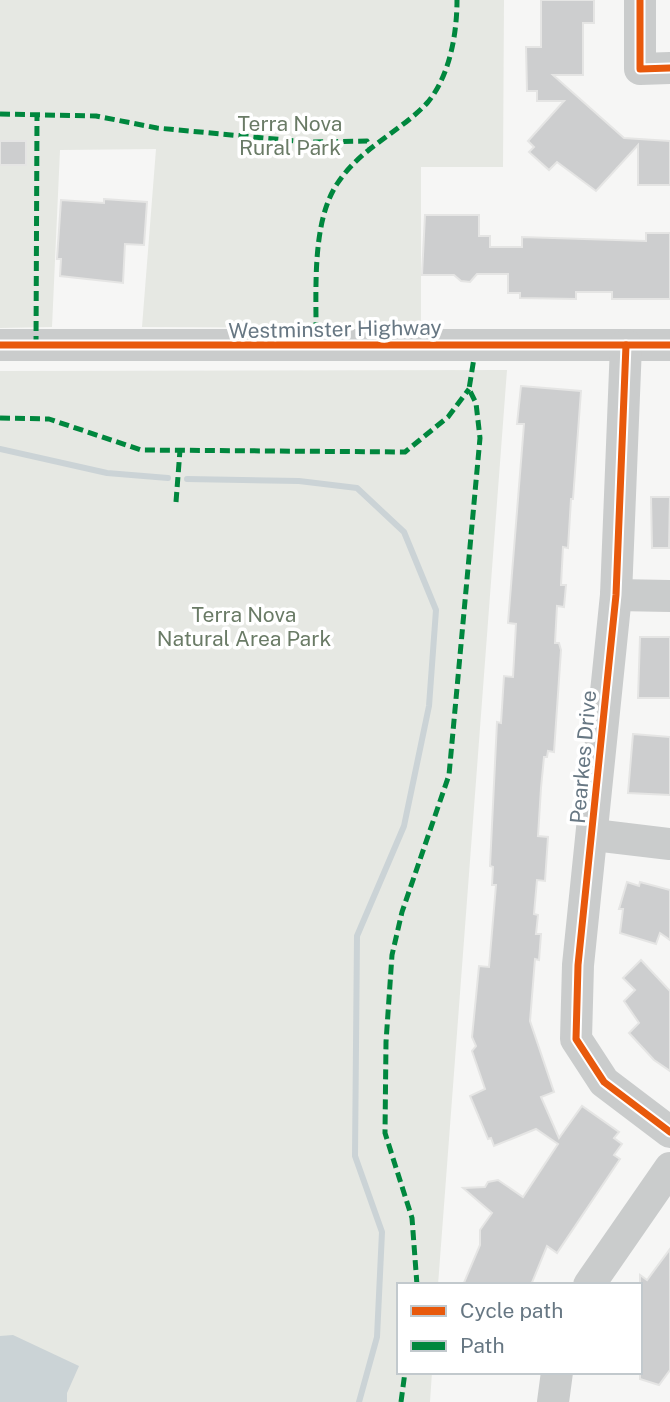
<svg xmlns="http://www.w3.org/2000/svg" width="670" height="1402" font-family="'Public Sans',sans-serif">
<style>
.green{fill:#e6e8e3}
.water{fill:#cbd3d6}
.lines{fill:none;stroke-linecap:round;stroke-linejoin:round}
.stream{stroke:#cbd3d6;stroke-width:6}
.building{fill:#cdcecf;stroke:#e5e5e4;stroke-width:2}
.minor{stroke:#cacccc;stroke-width:32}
.quiet{stroke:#00873e;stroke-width:5;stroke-dasharray:10 5;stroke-linecap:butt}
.cycleway-casing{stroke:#fff;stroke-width:11}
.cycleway{stroke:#e8590c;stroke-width:7}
.labels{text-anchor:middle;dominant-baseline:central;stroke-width:7;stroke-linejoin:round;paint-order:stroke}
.park-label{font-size:21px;fill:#6a7b66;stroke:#fff}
.street-label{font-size:21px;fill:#677783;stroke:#fff}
</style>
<rect width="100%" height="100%" fill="#f6f6f5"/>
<!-- green -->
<g class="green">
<path d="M0,0H504L503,167H421V328L142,327L156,149L60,150L52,327L0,328Z"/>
<path d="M507,370L438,1285H399V1372H432L430,1402H0V371Z"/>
</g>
<!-- water -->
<path class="water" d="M13,1335L79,1366L67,1393V1402H0V1336Z"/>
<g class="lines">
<!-- stream -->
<g class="stream">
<path d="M0,449L107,473L168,478"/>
<path d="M187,479L299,481L357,488L404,532L436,610L429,706L404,826L357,936L355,1156L382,1232L377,1337L359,1402"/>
</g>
</g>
<!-- building -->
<g class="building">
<path d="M541,0H594V23H583V75H553L624,138L670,141V185H638V145L596,191L557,162L549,170L529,152L534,147L528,141L564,101H537V91H527L526,47H541Z"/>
<rect x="0" y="141" width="26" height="24"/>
<path d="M104,199L147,202L144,245L125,244L123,283L60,276L61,259H57L61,200L104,203Z"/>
<path d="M425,215H479V236H490V247H522V237L646,241V233H670V299H612V292H576V299L520,298V293H508V274H477L470,282L461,281L454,275H422Z"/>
<path d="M521,386L581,391L573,499H571L568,548L563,547L561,585H566L564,607L557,606L555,643H559L561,650L554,752L548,751L547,757H544L541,788L538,836L548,837L545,881L537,880L534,914L538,915L536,934H541L539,960L535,959L530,1021L554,1092L541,1097L559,1138L582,1106L619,1132L614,1138L622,1144L614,1155L620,1159L557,1253L547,1246L531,1285H463L480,1245V1230L492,1213L463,1188L485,1187L488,1182L498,1180L523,1197L558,1144L536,1129L494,1146L491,1138L488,1139L470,1096L485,1089L472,1051L476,1046L472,1037L479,966L489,967L496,885H492L493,867L490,866L497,722L501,723L504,676L513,677L516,624L508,623L524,424H517Z"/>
<path d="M651,497H670L669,548H652Z"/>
<path d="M640,637H670V698H638Z"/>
<path d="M633,734L670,737V795L628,793Z"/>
<path d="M627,882L639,886L640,882L670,890V940L660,933L656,944L620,933L623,909H619Z"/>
<path d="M641,960L670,991V1071L654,1060L629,1033L639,1023L624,1001L635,990L623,978Z"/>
<path d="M670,1249V1370L659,1385L640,1379V1275L647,1280Z"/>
</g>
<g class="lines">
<!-- minor -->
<g class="minor">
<path d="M640,0V69L670,68"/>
<path d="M0,345H670"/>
<path d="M626,345L616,595L578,965L576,1039L604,1082L670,1132"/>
<path d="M616,595L670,596"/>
<path d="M594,835L670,844"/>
<path d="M589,1285L670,1168"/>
<path d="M553,1402L557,1372"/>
</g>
<!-- quiet -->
<g class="quiet">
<path d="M0,114L96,116L157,128L307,142L367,141L370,147"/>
<path d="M36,346L37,114"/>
<path d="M316,347C317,299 310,225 337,184C361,147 402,131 428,102C450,75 457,33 457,0"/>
<path d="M0,418L49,419L141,450L405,452L448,417L469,389"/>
<path d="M176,502L180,450"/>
<path d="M417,1285L412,1218L385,1133L386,1042L392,955L402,912L449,775L480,438L476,403L469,389L474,358"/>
<path d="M401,1402L405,1372"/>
</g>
<defs>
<g id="cycleway">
<path d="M640,0V69L670,68"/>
<path d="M0,345H670"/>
<path d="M626,345L616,595L578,965L576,1039L604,1082L670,1132"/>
</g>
</defs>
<!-- cycleway casing -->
<use href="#cycleway" class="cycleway-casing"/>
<!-- cycleway -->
<use href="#cycleway" class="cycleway"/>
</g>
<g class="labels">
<!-- park labels -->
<g class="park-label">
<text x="290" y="123">Terra Nova<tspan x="290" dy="24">Rural Park</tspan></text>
<text x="244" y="614">Terra Nova<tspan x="244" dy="24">Natural Area Park</tspan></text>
</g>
<!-- street labels -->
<g class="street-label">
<text transform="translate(335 329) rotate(-1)">Westminster Highway</text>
<text transform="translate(583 757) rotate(-85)">Pearkes Drive</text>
</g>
</g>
<!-- legend -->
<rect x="397" y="1283" width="245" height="91" fill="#ffffff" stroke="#c2c9cd" stroke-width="2"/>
<rect x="411" y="1306" width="35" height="10" fill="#e8590c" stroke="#c2c9cd" stroke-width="2"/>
<text x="460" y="1318" font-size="21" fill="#677783">Cycle path</text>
<rect x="411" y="1341" width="35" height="10" fill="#00873e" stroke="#c2c9cd" stroke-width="2"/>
<text x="460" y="1353" font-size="21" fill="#677783">Path</text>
</svg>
